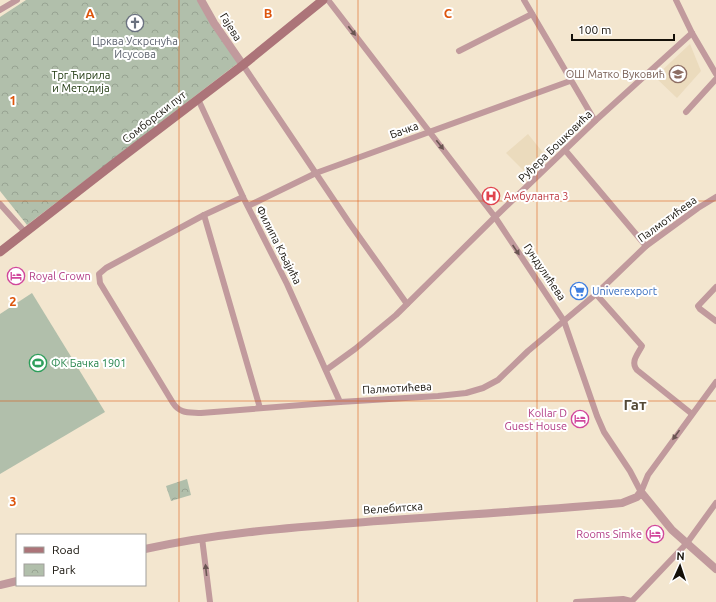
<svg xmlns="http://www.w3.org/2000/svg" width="716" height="602" font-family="Ubuntu,sans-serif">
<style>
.built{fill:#ebdbbd}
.park{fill:url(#park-crowns)}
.garden{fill:#b1bfab}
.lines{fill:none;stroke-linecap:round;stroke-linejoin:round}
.minor{stroke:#c19a9d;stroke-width:6}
.tertiary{stroke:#c19a9d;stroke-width:8}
.secondary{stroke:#ac7479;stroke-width:9}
.oneway{fill:#6a5552}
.grid{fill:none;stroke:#dd550c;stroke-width:1;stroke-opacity:0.55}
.labels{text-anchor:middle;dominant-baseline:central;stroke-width:4;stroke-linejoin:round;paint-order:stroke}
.street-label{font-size:11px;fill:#141008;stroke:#fff}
.worship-label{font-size:11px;fill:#5b616d;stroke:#fff}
.education-label{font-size:11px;fill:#785e54;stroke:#fff;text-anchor:end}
.park-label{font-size:11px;fill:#203a10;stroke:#fff}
.health-label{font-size:11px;fill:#be3a42;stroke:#fff;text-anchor:start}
.hotel-label{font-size:11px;fill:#b23c85;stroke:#fff;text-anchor:end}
.shop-label{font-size:11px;fill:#366cbe;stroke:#fff;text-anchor:start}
.leisure-label{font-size:11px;fill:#27864d;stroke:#fff;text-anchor:start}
.district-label{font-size:15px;font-weight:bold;fill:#544936;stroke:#fff}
.grid-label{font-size:13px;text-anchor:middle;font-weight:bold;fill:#dd550c;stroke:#fff;stroke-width:4;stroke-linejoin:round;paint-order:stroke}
</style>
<defs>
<pattern id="park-crowns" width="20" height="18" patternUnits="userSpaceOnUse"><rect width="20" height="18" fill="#b1bfab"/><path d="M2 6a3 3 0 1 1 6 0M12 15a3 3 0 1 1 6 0" fill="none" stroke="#97a392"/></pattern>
</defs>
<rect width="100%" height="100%" fill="#f3e6cf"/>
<!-- built -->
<g class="built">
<path d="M690,44L701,71L677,98L655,77Z"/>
<path d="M528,134L549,160L530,177L506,153Z"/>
</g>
<!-- park -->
<g class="park">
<path d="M26,0H198L238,63L27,225L0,191V17Z"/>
<path d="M187,479L191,495L171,501L166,486Z"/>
</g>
<!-- garden -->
<path class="garden" d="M32,293L105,412L0,474V314Z"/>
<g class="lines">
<!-- minor -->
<g class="minor">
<path d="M328,0L495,217L564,321L597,416L604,432L630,471L641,492"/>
<path d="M524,0L595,121"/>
<path d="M676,0L692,33L716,74"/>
<path d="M0,10L17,0"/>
<path d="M459,51L532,14"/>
<path d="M243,65L350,224L407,304"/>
<path d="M198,99L244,199L287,284L340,402"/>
<path d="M686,112L716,79"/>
<path d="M565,150L646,246"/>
<path d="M243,197L204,215L106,268L99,274L100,283L173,403C180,414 189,412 201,413L340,402L438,396L466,393L483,388L498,380L528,351L596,294L646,246L698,208L716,197"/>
<path d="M0,204L25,232"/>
<path d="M248,206L316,173L570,81"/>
<path d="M204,215L260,408"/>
<path d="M716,287L698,306L700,309L716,321"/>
<path d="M596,294L642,346C638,354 630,362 637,370L692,414"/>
<path d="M326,370L355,349L396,315L495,217L595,121L692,33"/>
<path d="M641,492L648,475L716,382"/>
<path d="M202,538L210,602"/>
<path d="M576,602L623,599L631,601"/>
<path d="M631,602L687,543L716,503"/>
</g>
<!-- tertiary -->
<g class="tertiary">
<path d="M201,0L214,23L243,65"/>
<path d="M145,549C213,534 283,528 353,523C442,516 532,511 622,503L637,497L641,492L672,530L716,569"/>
<path d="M0,585L17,581"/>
</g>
<!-- secondary -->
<path class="secondary" d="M0,252L117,161L243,65L323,0"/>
</g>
<!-- one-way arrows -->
<defs><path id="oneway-solid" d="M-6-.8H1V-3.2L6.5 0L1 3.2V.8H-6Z"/></defs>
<g class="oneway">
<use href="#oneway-solid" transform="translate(352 31) rotate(52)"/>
<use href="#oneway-solid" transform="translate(440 145) rotate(52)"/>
<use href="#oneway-solid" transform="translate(516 250) rotate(56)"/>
<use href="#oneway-solid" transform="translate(676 435) rotate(126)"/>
<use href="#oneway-solid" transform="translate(206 570) rotate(-96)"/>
</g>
<!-- grid -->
<path class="grid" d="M179,0V602M358,0V602M537,0V602M0,201H716M0,401H716"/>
<!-- icons -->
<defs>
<symbol id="church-ring" viewBox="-11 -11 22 22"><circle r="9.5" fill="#fff" stroke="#6b7280" stroke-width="1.5"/><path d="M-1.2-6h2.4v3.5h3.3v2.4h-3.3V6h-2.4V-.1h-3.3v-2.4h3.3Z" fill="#6b7280"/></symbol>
<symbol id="school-ring" viewBox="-11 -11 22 22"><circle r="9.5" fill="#fff" stroke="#8d6e63" stroke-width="1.5"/><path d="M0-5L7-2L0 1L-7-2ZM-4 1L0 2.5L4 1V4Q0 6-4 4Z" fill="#8d6e63"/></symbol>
<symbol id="hospital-ring" viewBox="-11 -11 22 22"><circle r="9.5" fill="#fff" stroke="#e0444e" stroke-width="1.5"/><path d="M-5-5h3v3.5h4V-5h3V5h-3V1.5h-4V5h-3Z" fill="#e0444e"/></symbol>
<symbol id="hotel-ring" viewBox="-11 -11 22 22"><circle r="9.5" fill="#fff" stroke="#d1479c" stroke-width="1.5"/><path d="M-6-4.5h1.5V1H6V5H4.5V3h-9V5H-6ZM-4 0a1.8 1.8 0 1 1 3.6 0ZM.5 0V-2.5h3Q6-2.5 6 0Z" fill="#d1479c"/></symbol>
<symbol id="supermarket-ring" viewBox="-11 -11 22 22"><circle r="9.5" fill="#fff" stroke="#3f7fe0" stroke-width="1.5"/><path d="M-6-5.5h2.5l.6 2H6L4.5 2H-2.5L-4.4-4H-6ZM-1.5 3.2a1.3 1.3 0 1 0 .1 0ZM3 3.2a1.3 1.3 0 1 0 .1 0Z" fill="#3f7fe0"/></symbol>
<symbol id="stadium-ring" viewBox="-11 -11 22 22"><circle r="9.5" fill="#fff" stroke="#2e9e5b" stroke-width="1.5"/><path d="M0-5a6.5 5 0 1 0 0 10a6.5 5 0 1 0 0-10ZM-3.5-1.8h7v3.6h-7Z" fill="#2e9e5b"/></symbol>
</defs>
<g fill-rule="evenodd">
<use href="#church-ring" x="125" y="13" width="20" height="20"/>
<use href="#school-ring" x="668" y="64" width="20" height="20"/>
<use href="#hospital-ring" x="481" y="186" width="20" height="20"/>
<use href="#hotel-ring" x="6" y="266" width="20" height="20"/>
<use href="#supermarket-ring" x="569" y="281" width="20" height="20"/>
<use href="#stadium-ring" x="28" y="353" width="20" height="20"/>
<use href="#hotel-ring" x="570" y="409" width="20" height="20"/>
<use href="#hotel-ring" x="645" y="524" width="20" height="20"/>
</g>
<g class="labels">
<!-- street labels -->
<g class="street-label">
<text transform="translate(231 27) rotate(58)">Гајева</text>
<text transform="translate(154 117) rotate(-38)">Сомборски пут</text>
<text transform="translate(404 130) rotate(-20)">Бачка</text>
<text transform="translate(555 146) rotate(-44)">Руђера Бошковића</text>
<text transform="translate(667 219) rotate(-36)">Палмотићева</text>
<text transform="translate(279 245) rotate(63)">Филипа Кљајића</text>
<text transform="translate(545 272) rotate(56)">Гундулићева</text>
<text transform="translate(397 388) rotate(-3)">Палмотићева</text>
<text transform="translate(393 508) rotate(-4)">Велебитска</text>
</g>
<!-- worship labels -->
<g class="worship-label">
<text x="135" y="41">Црква Ускрснућа<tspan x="135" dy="13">Исусова</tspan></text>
</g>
<!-- education labels -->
<g class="education-label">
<text x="665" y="74">ОШ Матко Вуковић</text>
</g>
<!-- park labels -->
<g class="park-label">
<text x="81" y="75">Трг Ћирила<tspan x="81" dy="13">и Методија</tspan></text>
</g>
<!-- health labels -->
<g class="health-label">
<text x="504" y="196">Амбуланта 3</text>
</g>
<!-- hotel labels -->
<g class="hotel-label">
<text x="29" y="276" text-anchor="start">Royal Crown</text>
<text x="567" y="413">Kollar D<tspan x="567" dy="13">Guest House</tspan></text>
<text x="642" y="534">Rooms Simke</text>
</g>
<!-- shop labels -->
<g class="shop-label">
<text x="592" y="291">Univerexport</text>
</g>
<!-- leisure labels -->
<g class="leisure-label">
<text x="51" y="363">ФК Бачка 1901</text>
</g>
<!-- district labels -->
<g class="district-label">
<text x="635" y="404">Гат</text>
</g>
</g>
<g class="grid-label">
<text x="90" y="18">A</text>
<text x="268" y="18">B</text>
<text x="448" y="18">C</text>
<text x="13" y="105">1</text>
<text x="13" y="306">2</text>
<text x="13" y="506">3</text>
</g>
<!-- legend -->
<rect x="16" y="534" width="130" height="52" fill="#ffffff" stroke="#a19f9c"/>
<rect x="24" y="547" width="20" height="6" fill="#ac7479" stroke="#a19f9c"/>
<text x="52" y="554" font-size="12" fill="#141008">Road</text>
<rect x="24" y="564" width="20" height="12" fill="url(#park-crowns)" stroke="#a19f9c"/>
<text x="52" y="574" font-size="12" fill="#141008">Park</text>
<!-- north arrow -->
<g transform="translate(680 566) rotate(3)" stroke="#ffffff" stroke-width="3" paint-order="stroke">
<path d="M0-3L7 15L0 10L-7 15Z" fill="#141008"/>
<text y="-6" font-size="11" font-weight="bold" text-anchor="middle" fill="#141008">N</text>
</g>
<!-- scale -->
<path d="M572 34v6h102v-6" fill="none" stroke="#141008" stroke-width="2"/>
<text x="578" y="34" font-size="12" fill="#141008" stroke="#ffffff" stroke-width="3" paint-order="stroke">100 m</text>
</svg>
